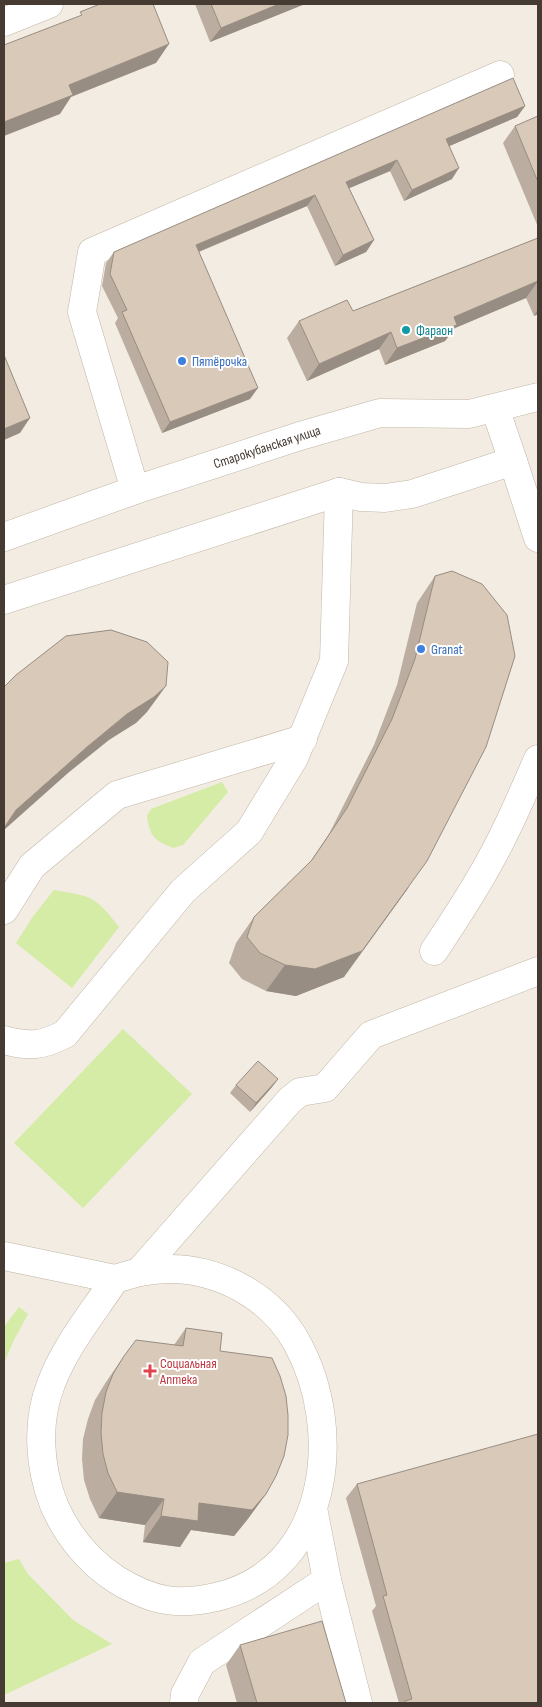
<svg xmlns="http://www.w3.org/2000/svg" width="542" height="1707" font-family="'Sofia Sans Condensed',sans-serif">
<style>
.green{fill:#d4eca5}
.lines{fill:none;stroke-linecap:round;stroke-linejoin:round}
.minor-casing{stroke:#c2b6a6;stroke-width:29}
.minor{stroke:#fff;stroke-width:28}
.wall{fill:#bbad9f}
.shaded-wall{fill:#988d82}
.building{fill:#d9c9b9;stroke:#988d82}
.culture-dot{fill:#0f9aa8;stroke:#fff;stroke-width:2}
.shop-dot{fill:#3f7fe0;stroke:#fff;stroke-width:2}
.health-dot{fill:#e0444e;stroke:#fff;stroke-width:2}
.labels{text-anchor:middle;dominant-baseline:central;stroke-width:4;stroke-linejoin:round;paint-order:stroke}
.culture-label{font-size:14px;fill:#0d838f;stroke:#fff;text-anchor:start}
.shop-label{font-size:14px;fill:#366cbe;stroke:#fff;text-anchor:start}
.street-label{font-size:14px;fill:#453b32;stroke:#fff}
.health-label{font-size:14px;fill:#be3a42;stroke:#fff;text-anchor:start}
</style>
<rect width="100%" height="100%" fill="#f3ece2"/>
<!-- green -->
<g class="green">
<path d="M222,782L228,792L183,845L173,848C154,840 150,837 147,816L151,809Z"/>
<path d="M54,890C93,897 94,895 119,927L72,988L16,943L34,915Z"/>
<path d="M123,1029L192,1094L83,1208L14,1143Z"/>
<path d="M19,1307L28,1314L14,1340L4,1363V1327Z"/>
<path d="M19,1559L27,1573L73,1620L112,1644L4,1695V1563Z"/>
</g>
<g class="lines">
<defs>
<g id="minor">
<path d="M4,22L49,4"/>
<path d="M495,408L513,461"/>
<path d="M135,490L82,312L92,252L500,75"/>
<path d="M4,537L135,490L300,436L380,413L469,414L538,397"/>
<path d="M4,600L339,492L361,497L385,498L412,494L513,461L538,538"/>
<path d="M4,910L32,866L117,795L303,739"/>
<path d="M434,951C454,921 474,891 491,859C509,827 523,793 538,759"/>
<path d="M4,1040C29,1047 42,1046 65,1034L183,891L249,832L294,758L334,661L339,492"/>
<path d="M4,1256L115,1279L139,1272L290,1100L300,1092L325,1088L371,1035L538,971"/>
<path d="M115,1279C93,1313 65,1346 51,1384C36,1422 39,1467 54,1505C67,1535 89,1562 117,1580C152,1601 176,1606 216,1597C330,1571 345,1430 297,1343C272,1297 219,1268 167,1269C158,1269 148,1271 139,1272"/>
<path d="M313,1508L327,1580L358,1703"/>
<path d="M184,1703L185,1694L202,1662L327,1580"/>
</g>
</defs>
<!-- minor casing -->
<use href="#minor" class="minor-casing"/>
<!-- minor -->
<use href="#minor" class="minor"/>
</g>
<!-- wall -->
<g class="wall">
<path d="M195,4H305L210,42Z"/>
<path d="M525,106L517,117L449,146L452,179L404,201L390,171L349,188L374,240L366,252L335,266L307,206L199,252L250,399L162,433L115,323L118,318L102,286L106,263L114,252Z"/>
<path d="M538,116V227L503,143L515,126Z"/>
<path d="M538,238V314L534,316L526,298L455,328L445,341L385,365L379,349L307,381L287,338L299,321L353,311Z"/>
<path d="M435,576L344,977L296,996L266,991L242,979L229,963L236,943L254,917L310,862L329,834L374,745L397,685L417,603Z"/>
<path d="M278,1079L272,1087L250,1112L230,1093L236,1085Z"/>
<path d="M186,1328L220,1351L266,1494L247,1520L234,1536L191,1530L180,1547L143,1542L145,1525L99,1518L90,1499L84,1480L82,1459L83,1439L88,1419L95,1400L106,1382L124,1356L174,1345Z"/>
<path d="M357,1484L538,1703H399L372,1611L376,1606L346,1498Z"/>
<path d="M240,1645L346,1703H237L226,1665Z"/>
</g>
<!-- shaded-wall -->
<g class="shaded-wall">
<path d="M279,4H305L210,42L221,28Z"/>
<path d="M169,44L156,63L71,97L60,114L4,136V122L69,85Z"/>
<path d="M525,106L517,117L438,151L446,139Z"/>
<path d="M397,160L390,171L338,193L346,182Z"/>
<path d="M459,168L452,179L404,201L412,190Z"/>
<path d="M315,195L307,206L188,256L196,245Z"/>
<path d="M374,240L366,252L335,266L343,255Z"/>
<path d="M538,281L526,298L455,328L445,341L385,365L397,348L454,317Z"/>
<path d="M538,309V314L534,316Z"/>
<path d="M391,332L379,349L307,381L319,364Z"/>
<path d="M258,388L250,399L162,433L170,422Z"/>
<path d="M30,418L20,433L4,440V429Z"/>
<path d="M166,686L147,712L136,723L109,740L68,773L4,830V827L16,810L87,747L127,714Z"/>
<path d="M409,887L344,977L296,996L266,991L285,965Z"/>
<path d="M278,1079L272,1087L250,1112L256,1103Z"/>
<path d="M117,1492L164,1499L145,1525L99,1518Z"/>
<path d="M266,1494L247,1520L234,1536L191,1530L180,1547L143,1542L161,1516L199,1503Z"/>
</g>
<!-- building -->
<g class="building">
<path d="M100,4H153L169,44L69,85L73,95L4,122V45L82,15L80,12Z"/>
<path d="M211,4H279L221,28Z"/>
<path d="M513,78L525,106L446,139L459,168L412,190L397,160L346,182L374,240L343,255L315,195L196,245L258,388L170,422L122,312L127,310L110,274L114,252Z"/>
<path d="M538,116V182L515,126Z"/>
<path d="M538,238V282V281L454,317L457,325L397,348L391,332L319,364L299,321L347,300L353,311Z"/>
<path d="M4,355L30,418L4,429Z"/>
<path d="M452,571L482,584L507,615L515,656L486,747L427,861L362,951L315,969L285,965L260,953L247,937L254,917L312,860L347,808L392,719L415,659L435,576Z"/>
<path d="M111,630L147,642L168,662L166,686L154,697L127,714L87,747L16,810L4,828V687L16,675L66,636Z"/>
<path d="M258,1061L278,1079L256,1103L236,1085Z"/>
<path d="M186,1328L222,1333L220,1351L272,1358L280,1376L286,1396L288,1415V1435L284,1456L276,1476L266,1494L252,1510L199,1503L198,1521L161,1516L164,1499L117,1492L108,1473L103,1454L101,1433L102,1413L106,1392L113,1374L124,1356L136,1340L183,1346Z"/>
<path d="M538,1434V1703H406L405,1701L412,1699L383,1596L387,1595L357,1484Z"/>
<path d="M322,1621L346,1703H257L240,1645Z"/>
</g>
<!-- markers -->
<circle class="culture-dot" cx="406" cy="330" r="5"/>
<g class="shop-dot">
<circle cx="182" cy="361" r="5"/>
<circle cx="421" cy="649" r="5"/>
</g>
<path class="health-dot" d="M147.5 1363.5h5v5h5v5h-5v5h-5v-5h-5v-5h5z"/>
<g class="labels">
<!-- culture labels -->
<g class="culture-label">
<text x="416" y="330">Фараон</text>
</g>
<!-- shop labels -->
<g class="shop-label">
<text x="192" y="361">Пятёрочка</text>
<text x="431" y="649">Granat</text>
</g>
<!-- street labels -->
<g class="street-label">
<text transform="translate(267 447) rotate(-18)">Старокубанская улица</text>
</g>
<!-- health labels -->
<g class="health-label">
<text x="160" y="1363">Социальная<tspan x="160" dy="16">Аптека</tspan></text>
</g>
</g>
<!-- border -->
<rect width="542" height="1707" fill="none" stroke="#453b32" stroke-width="10"/>
</svg>
